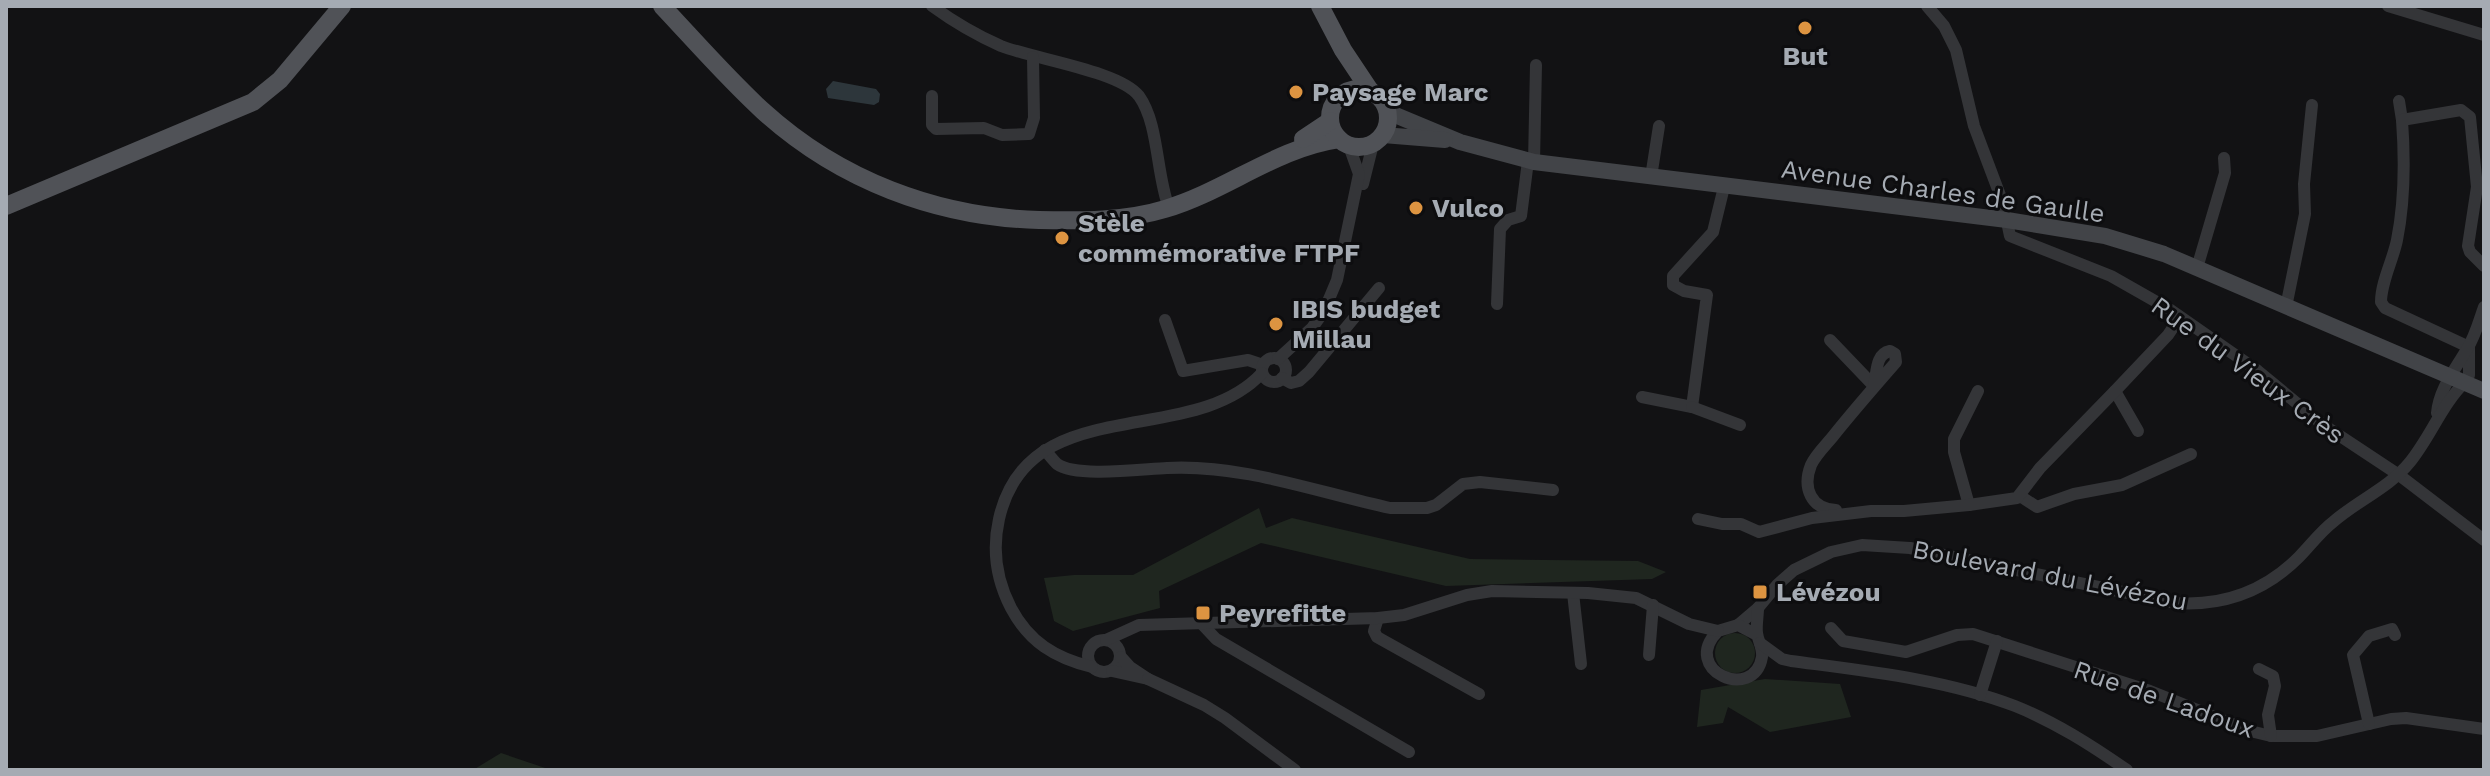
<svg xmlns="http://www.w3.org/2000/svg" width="2490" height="776" font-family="'Work Sans',sans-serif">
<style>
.green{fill:#1f261f}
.water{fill:#2d363b}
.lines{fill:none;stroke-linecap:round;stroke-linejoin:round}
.minor{stroke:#343538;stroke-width:12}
.secondary{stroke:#424448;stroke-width:16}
.primary{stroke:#505257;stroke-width:18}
.poi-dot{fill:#dd9441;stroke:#0d0d0f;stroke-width:3}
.labels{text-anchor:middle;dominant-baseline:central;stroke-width:6;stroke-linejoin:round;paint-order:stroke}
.poi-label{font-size:26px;font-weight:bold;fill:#a5abb3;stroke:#0d0d0f;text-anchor:start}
.street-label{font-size:26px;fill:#a5abb3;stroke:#0d0d0f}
</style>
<rect width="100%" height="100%" fill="#121214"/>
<!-- green -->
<g class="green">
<path d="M1259,508L1266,528L1292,518L1470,559L1638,561L1666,572L1652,579L1446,586L1261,543L1159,591L1160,608L1073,631L1054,621L1044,578L1074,575H1133Z"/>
<circle cx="1735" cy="653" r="20"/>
<path d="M1765,679L1840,684L1851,717L1770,732L1728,707L1723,723L1697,727L1701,690Z"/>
<path d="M501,753L551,770H473Z"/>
</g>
<!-- water -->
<path class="water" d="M833,81L876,89L880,94L879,102L874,105L828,98L826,89Z"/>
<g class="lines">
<!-- minor -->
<g class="minor">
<path d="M932,6C954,22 976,35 1001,46C1034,59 1120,71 1139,96C1159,124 1156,174 1169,208"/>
<path d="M1927,6L1944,26L1956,50L1974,126L2003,203L2010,236L2111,276L2169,309L2258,371L2322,424L2399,475L2484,540"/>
<path d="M2388,6L2484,35"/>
<path d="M932,96V125L936,129L984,128L1002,135L1029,134L1034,118L1033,57"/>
<path d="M2399,101L2402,120"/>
<path d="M1534,162L1536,65"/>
<path d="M1651,177L1659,126"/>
<path d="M1363,184L1373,144"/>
<path d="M2197,268L2225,173L2224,158"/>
<path d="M1497,304L1500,229L1508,220L1521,216L1528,161"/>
<path d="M2286,307L2305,214L2304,184L2312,105"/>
<path d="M1165,320L1183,371L1248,360L1263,365"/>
<path d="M1830,340L1874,386"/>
<path d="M2469,347L2385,308L2381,302C2381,282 2393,260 2397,240C2405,200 2405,161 2402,120L2461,110L2470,117L2477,187L2468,246L2470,252L2484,266"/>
<circle cx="1274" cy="370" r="12"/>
<path d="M1278,359L1312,328L1324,311L1337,280L1359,174L1349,146"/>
<path d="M1282,378L1291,383L1299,381L1309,372L1379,288"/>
<path d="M2460,380L2466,381L2469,375V347"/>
<path d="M2115,391L2138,431"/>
<path d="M1642,397L1692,407L1707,295L1684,291L1673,285V276L1713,232L1724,187"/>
<path d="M1692,407L1740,425"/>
<path d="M2437,413C2439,389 2455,370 2467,349C2475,337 2479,321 2484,307"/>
<path d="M1045,450C1049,455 1053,460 1057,464C1077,478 1142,469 1167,468C1242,464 1317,492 1390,508H1427L1436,505L1463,484L1480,482L1553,490"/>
<path d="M2020,496L2037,507L2074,494L2122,485L2191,454"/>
<path d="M1969,505L1954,452V439L1978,391"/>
<path d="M1836,510C1811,509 1802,488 1811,465C1816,454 1827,444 1834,435C1854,410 1875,386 1896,362L1895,354L1890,351C1875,354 1877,373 1874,386"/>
<path d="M1698,519L1722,524H1741L1759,532L1812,518L1871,511H1904L1969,505L2017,498L2040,468L2115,391L2168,335L2180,317"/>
<path d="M1573,593L1581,664"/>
<path d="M1378,618L1374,631L1377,637L1479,694"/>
<path d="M1201,623L1216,639L1409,752"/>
<path d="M1738,625L1758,608L1777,585L1794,570L1831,552L1862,545L1910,548L2176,603C2223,606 2265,591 2299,557C2310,546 2320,532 2333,522C2358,500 2389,488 2410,462C2431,436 2442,404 2466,381"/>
<path d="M1831,628L1843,641L1906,652L1957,635L1973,634L2150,691L2250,731L2271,736H2317L2391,719L2406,718L2484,729"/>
<path d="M1757,635L1738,625L1718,631C1679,670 1754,703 1762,657C1763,648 1758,641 1757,633C1756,626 1758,616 1758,608"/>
<circle cx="1104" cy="656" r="16"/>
<path d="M1106,640L1139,625L1378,618L1404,615L1467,595L1492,591L1588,593L1636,598L1689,624L1718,631"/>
<path d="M1760,643L1782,659L1791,661C1866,671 1944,679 2015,706C2055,722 2091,745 2127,770"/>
<path d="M1649,655L1653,605"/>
<path d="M1092,667C1055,658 1029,642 1011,608C996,579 992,550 999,519C1028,389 1191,450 1262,373"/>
<path d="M2259,669L2273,676L2275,686L2268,715L2271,736"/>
<path d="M1112,671L1148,679L1130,667L1121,657"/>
<path d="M1148,679L1204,705L1225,718L1295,770"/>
<path d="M1980,695L1997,641"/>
<path d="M2369,724L2353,655L2369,636L2392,629L2395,635"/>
</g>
<!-- secondary -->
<g class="secondary">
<path d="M1388,112L1460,142L1534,162L2007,220L2105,236L2164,254L2484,391"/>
<path d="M1383,135L1445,140"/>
</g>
<!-- primary -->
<g class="primary">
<path d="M662,6C695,41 727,78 763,111C839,180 936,217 1039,220C1080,221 1126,221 1165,209C1226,191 1276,148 1339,139"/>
<path d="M1320,6L1343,50L1371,92"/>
<circle cx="1359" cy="118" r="29"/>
<path d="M1303,139L1330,121"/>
<path d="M6,206L253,102L280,80L342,6"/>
</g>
</g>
<!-- markers -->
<g class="poi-dot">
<circle cx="1805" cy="28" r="8"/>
<circle cx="1296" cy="92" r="8"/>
<circle cx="1416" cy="208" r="8"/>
<circle cx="1062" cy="238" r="8"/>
<circle cx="1276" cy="324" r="8"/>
<rect x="1752" y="584" width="16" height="16" rx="4"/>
<rect x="1195" y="605" width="16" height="16" rx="4"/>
</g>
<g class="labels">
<!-- poi labels -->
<g class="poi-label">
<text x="1805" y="56" text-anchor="middle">But</text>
<text x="1312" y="92">Paysage Marc</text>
<text x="1432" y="208">Vulco</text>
<text x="1078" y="223">Stèle<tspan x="1078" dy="30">commémorative FTPF</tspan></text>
<text x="1292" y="309">IBIS budget<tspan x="1292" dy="30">Millau</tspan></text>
<text x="1776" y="592">Lévézou</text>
<text x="1219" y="613">Peyrefitte</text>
</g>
<!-- street labels -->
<g class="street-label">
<text transform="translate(1943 191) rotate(8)">Avenue Charles de Gaulle</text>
<text transform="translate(2248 370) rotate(36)">Rue du Vieux Crès</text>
<text transform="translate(2050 575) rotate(11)">Boulevard du Lévézou</text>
<text transform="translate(2164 699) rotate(19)">Rue de Ladoux</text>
</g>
</g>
<!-- border -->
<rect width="2490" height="776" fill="none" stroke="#a5abb3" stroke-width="16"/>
</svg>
